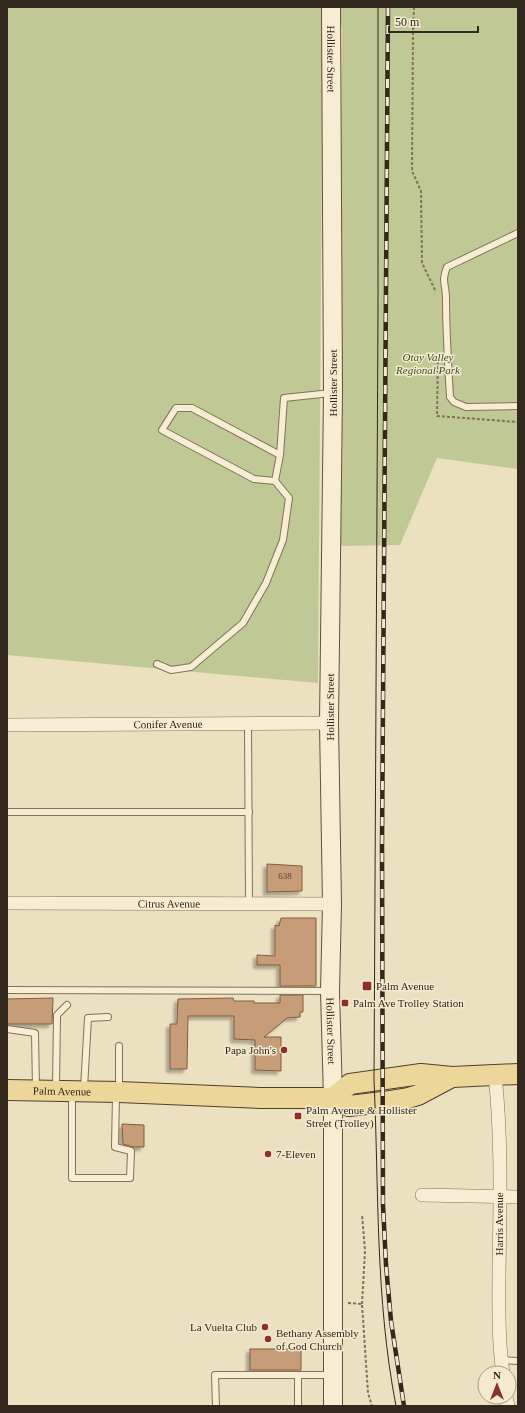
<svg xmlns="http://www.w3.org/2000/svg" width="525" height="1413" font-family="Georgia,serif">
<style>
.green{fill:#c0c895}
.building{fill:#c79c78;stroke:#815c40;filter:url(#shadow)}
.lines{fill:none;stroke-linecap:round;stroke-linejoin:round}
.lane-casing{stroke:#837159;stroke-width:8}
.street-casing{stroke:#837159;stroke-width:14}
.secondary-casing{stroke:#64523c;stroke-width:20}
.primary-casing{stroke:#503f2d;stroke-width:22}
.path{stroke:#837159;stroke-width:2;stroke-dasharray:3 2;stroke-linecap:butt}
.lane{stroke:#f6edd2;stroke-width:6}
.street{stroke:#f6edd2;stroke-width:13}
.secondary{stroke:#f6edd2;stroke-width:18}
.primary{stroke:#edd699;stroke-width:20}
.tram{stroke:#33281d;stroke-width:1}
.rail-casing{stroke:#33281d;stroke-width:4.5}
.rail{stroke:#f3eacf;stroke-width:3;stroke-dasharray:9;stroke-linecap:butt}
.poi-dot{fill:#8e2f2c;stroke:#f3eacf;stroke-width:1.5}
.labels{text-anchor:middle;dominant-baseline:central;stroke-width:3;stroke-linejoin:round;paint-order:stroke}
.number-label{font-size:9px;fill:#584534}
.street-label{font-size:11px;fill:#33281d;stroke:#f3eacf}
.park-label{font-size:11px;font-style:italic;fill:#424e24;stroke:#f3eacf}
.poi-label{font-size:11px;fill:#33281d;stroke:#f3eacf;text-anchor:start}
</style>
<defs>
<filter id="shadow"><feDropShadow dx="-3.5" dy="3.5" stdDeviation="1" flood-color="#0004"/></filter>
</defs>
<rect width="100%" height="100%" fill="#ebe0c0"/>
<!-- green -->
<g class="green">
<path d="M7,7H323L318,683L7,655Z"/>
<path d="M333,7H518V469L437,458L400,545L338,546L342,27Z"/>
</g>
<!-- building -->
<g class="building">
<path d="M267,864L302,866V891L267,892Z"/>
<path d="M281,918H316V986H280V965H257V955L275,956V925L279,926Z"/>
<path d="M280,995H303V1012H300V1017L287,1018L264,1037H281V1071L255,1070V1040L234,1039V1016H188L187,1069H170V1024H177L178,999L233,998L234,1001H254V1003H280Z"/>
<path d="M53,998L52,1024H7V999Z"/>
<path d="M122,1124L144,1125V1147H133L123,1144Z"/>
<rect x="250" y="1349" width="51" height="21"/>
</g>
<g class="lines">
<defs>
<g id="lane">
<path d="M518,233L447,267C441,282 446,284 446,298C446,331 448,364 450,397L454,402L466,407L518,406"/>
<path d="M280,455L192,408H176L162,430L254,479L275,481L280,455L284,398L331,393"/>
<path d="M157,664L171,670L191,667L243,623L266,583L283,540L289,498L275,481"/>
<path d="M248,724L249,904"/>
<path d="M7,812H249"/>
<path d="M7,990L329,991"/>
<path d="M7,1029L35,1033L36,1089"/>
<path d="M119,1046V1089"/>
<path d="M56,1087L57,1015L67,1005"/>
<path d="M84,1088L88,1018L108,1017"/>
<path d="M72,1093V1178H130L131,1151L115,1147L116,1095"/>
<path d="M501,1360L518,1361"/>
<path d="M298,1375H331"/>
<path d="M216,1406L215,1375H298V1406"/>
</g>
<g id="street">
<path id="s1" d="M7,725L329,723"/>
<path id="s2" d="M7,903L332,904"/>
<path d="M495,1075C502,1140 500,1207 499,1273C499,1306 498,1340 503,1373"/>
<path d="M422,1195L518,1197"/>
<path d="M506,1397L508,1406"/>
</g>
<g id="secondary">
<path id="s3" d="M331,7L333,393L329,723L332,904L330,991L333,1098V1406"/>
</g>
<g id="primary">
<path id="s4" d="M7,1090L119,1092L260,1098H333L349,1106L383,1102L408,1098L418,1095L452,1077"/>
<path d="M333,1098L350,1084L421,1074L452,1077L518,1074"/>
</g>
</defs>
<!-- lane casing -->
<use href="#lane" class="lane-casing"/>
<!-- street casing -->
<use href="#street" class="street-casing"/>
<!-- secondary casing -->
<use href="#secondary" class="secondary-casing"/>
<!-- primary casing -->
<use href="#primary" class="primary-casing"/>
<!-- path -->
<g class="path">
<path d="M414,7L413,31L412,171L421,191L422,263L436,292"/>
<path d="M438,356L437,416L518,422"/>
<path d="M348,1303L362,1304L368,1393L372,1406"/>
<path d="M362,1304L365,1251L362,1214"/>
</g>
<!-- lane -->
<use href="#lane" class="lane"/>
<!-- street -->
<use href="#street" class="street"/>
<!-- secondary -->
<use href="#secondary" class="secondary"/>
<!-- primary -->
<use href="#primary" class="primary"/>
<!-- tram -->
<path class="tram" d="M378,7V309L374,1080C379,1189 375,1298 396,1406"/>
<defs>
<path id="rail" d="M388,7L382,845L383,1205L386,1265L391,1321L404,1406"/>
</defs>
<!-- rail casing -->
<use href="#rail" class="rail-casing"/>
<!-- rail -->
<use href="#rail" class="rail"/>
</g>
<!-- markers -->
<g class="poi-dot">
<rect x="362" y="981" width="10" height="10" rx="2"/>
<rect x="341" y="999" width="8" height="8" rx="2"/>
<circle cx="284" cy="1050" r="4"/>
<rect x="294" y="1112" width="8" height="8" rx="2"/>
<circle cx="268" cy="1154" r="4"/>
<circle cx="265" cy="1327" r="4"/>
<circle cx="268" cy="1339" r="4"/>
</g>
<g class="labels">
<!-- number labels -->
<g class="number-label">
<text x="285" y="876">638</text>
</g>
<!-- street labels -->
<g class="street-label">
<text stroke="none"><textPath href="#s3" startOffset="52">Hollister Street</textPath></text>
<text transform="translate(333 383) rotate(-90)">Hollister Street</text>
<text transform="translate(330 707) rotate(-90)">Hollister Street</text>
<text stroke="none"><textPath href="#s1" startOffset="161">Conifer Avenue</textPath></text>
<text stroke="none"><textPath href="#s2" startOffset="162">Citrus Avenue</textPath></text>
<text stroke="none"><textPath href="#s3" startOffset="1024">Hollister Street</textPath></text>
<text stroke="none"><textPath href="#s4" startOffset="55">Palm Avenue</textPath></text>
<text transform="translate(499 1224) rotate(-90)">Harris Avenue</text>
</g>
<!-- park labels -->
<g class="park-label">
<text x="428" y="357">Otay Valley<tspan x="428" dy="13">Regional Park</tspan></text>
</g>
<!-- poi labels -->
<g class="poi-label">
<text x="376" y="986">Palm Avenue</text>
<text x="353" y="1003">Palm Ave Trolley Station</text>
<text x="276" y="1050" text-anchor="end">Papa John's</text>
<text x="306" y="1110">Palm Avenue &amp; Hollister<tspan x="306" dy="13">Street (Trolley)</tspan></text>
<text x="276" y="1154">7-Eleven</text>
<text x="257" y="1327" text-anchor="end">La Vuelta Club</text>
<text x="276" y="1333">Bethany Assembly<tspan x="276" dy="13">of God Church</tspan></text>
</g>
</g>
<!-- border -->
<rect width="525" height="1413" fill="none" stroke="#33281d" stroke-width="16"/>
<!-- north arrow -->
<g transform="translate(497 1385)"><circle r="19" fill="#f3eacf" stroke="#a69c88"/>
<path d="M0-3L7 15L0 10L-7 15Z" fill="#8e2f2c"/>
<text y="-6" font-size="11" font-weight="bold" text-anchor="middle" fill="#33281d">N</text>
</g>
<!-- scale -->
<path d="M389 26v6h89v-6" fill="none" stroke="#33281d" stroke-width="2"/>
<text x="395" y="26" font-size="12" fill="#33281d" stroke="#f3eacf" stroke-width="3" paint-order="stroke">50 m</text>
</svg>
